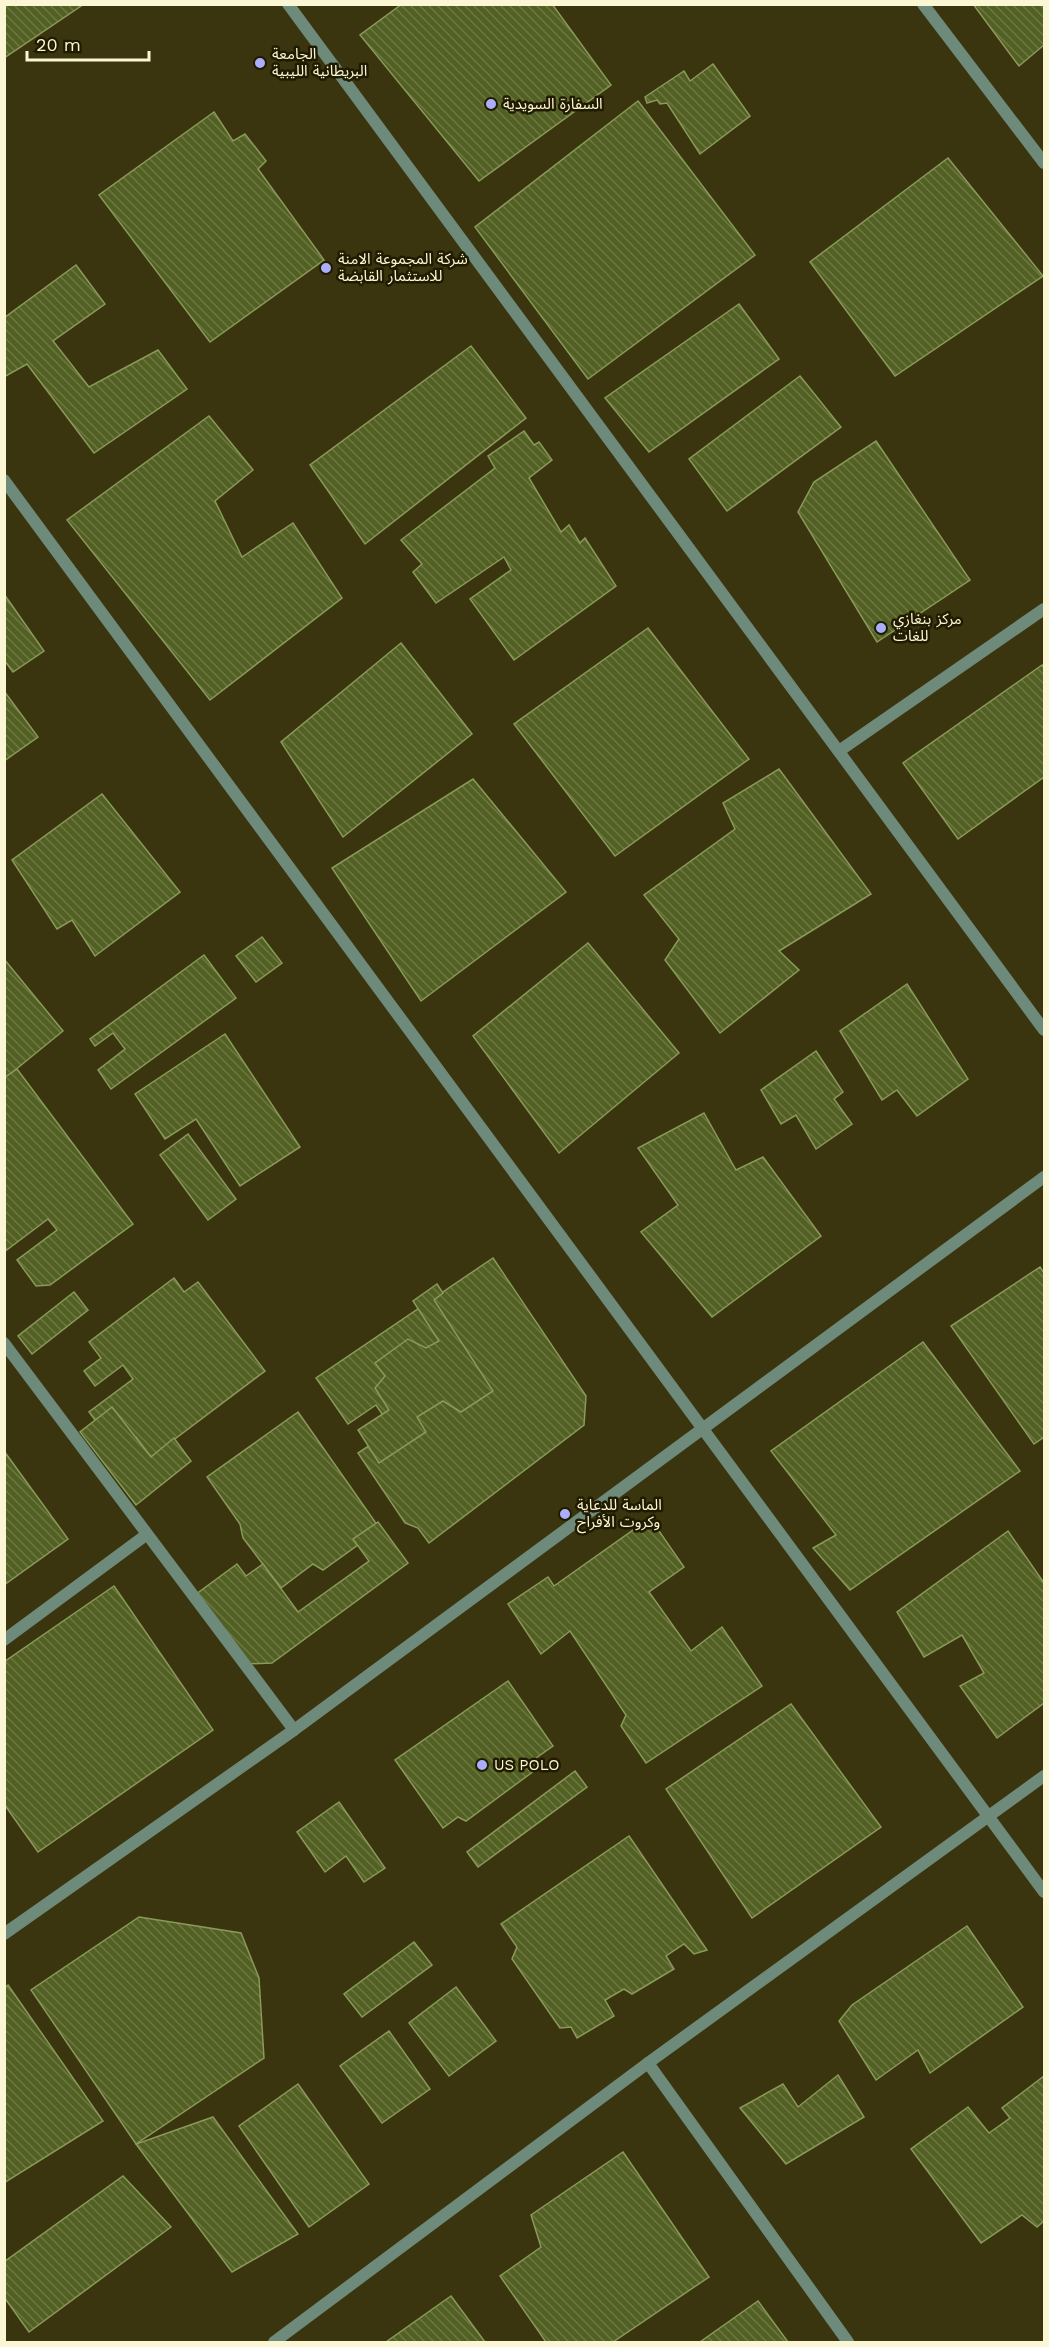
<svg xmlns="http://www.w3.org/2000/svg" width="1049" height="2347" font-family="'Work Sans','Noto Sans Arabic',sans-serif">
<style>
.building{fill:url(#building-back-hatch);stroke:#899a59;stroke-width:1.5}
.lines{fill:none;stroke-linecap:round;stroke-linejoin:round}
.street{stroke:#6e8a7a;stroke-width:12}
.poi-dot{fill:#abaffb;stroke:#201b00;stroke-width:2}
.labels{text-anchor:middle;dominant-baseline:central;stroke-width:5;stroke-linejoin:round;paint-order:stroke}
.poi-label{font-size:15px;fill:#fbf6d3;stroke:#201b00;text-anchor:start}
</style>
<defs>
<pattern id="building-back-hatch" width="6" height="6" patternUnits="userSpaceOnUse" patternTransform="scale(1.5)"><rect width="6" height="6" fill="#526023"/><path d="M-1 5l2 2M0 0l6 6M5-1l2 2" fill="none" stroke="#6c7742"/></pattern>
</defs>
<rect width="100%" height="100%" fill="#3a340f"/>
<!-- building -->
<g class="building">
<path d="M4,4H84L4,58Z"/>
<path d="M402,4H552L611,85L479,181L360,35Z"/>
<path d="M973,4H1044V45L1019,66Z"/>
<path d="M713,64L750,116L700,154L667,103L660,104L657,100L647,103L645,97L684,71L690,81Z"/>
<path d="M638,101L755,255L588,379L475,227Z"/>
<path d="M214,112L233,141L245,134L266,161L258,169L324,260L210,342L99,195Z"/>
<path d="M948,158L1043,276L895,376L810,262Z"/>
<path d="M76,265L105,304L53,341L89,387L158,350L187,389L94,453L27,364L4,377V318Z"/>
<path d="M739,304L779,359L649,452L605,398Z"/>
<path d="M471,346L526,418L365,544L310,465Z"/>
<path d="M800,376L841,427L727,511L689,459Z"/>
<path d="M209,416L253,470L215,501L242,557L293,523L342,598L210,700L67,520Z"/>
<path d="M524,431L534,445L539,442L552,460L529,478L561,532L569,525L580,543L585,538L616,586L514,660L470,599L511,570L504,557L436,603L413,572L422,564L401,540L495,468L488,456Z"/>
<path d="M876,441L970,580L877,642L798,512L814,482Z"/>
<path d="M4,594L44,651L13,672L4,660Z"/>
<path d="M648,628L749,759L615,856L514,724Z"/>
<path d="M401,643L472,734L343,837L281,742Z"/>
<path d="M1042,665L1044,668V777L958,839L903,763Z"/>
<path d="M4,691L38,737L4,761Z"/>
<path d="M779,769L871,894L779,951L799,970L720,1033L665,960L679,939L644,895L735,829L723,803Z"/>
<path d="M473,779L566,892L421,1001L332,868Z"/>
<path d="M102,794L180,892L95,956L72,920L57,929L12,860Z"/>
<path d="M262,937L282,963L256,982L236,956Z"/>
<path d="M588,943L679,1053L559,1153L473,1036Z"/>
<path d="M204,955L236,998L111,1089L98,1070L125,1049L113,1033L95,1046L90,1039Z"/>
<path d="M4,959L63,1031L4,1079Z"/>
<path d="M907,984L968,1079L917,1116L897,1090L882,1100L840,1031Z"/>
<path d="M225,1034L300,1147L240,1186L196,1119L165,1139L135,1094Z"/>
<path d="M816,1051L843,1092L834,1099L852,1124L816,1149L796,1115L781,1124L761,1090Z"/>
<path d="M17,1069L133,1224L50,1285L36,1286L17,1260L57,1230L48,1219L4,1252V1078Z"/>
<path d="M704,1113L736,1170L763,1157L821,1236L712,1317L641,1232L678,1205L638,1148Z"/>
<path d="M188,1134L236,1199L208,1220L160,1155Z"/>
<path d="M493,1258L586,1396L584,1425L429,1543L418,1528L405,1523L358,1453L393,1430L376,1405L348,1424L316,1378Z"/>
<path d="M1040,1267L1044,1273V1437L1034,1444L951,1326Z"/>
<path d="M174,1278L184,1292L198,1282L265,1371L151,1457L136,1437L118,1451L89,1412L133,1379L123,1365L95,1386L84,1371L101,1358L89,1342Z"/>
<path d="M437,1284L443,1293L434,1300L493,1391L461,1412L443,1401L417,1417L426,1432L379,1463L358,1430L389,1410L375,1388L385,1376L375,1363L408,1339L426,1348L439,1341L413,1301Z"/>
<path d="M74,1292L88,1310L32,1354L18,1336Z"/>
<path d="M923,1342L1020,1471L850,1590L813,1548L836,1535L771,1451Z"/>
<path d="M112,1407L151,1457L174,1438L191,1461L136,1505L80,1432Z"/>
<path d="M298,1412L380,1529L323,1570L313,1564L281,1588L243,1538L240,1524L207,1477Z"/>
<path d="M4,1451L68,1539L4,1585Z"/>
<path d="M650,1518L684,1567L649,1592L691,1651L722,1627L762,1686L646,1763L621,1726L626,1715L570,1631L541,1654L508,1604L548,1577L554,1586Z"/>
<path d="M378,1522L408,1563L272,1663L245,1664L195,1595L237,1564L246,1576L263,1564L298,1612L369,1561L353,1539Z"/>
<path d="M1008,1531L1044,1583V1703L997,1738L960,1686L984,1673L962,1635L924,1657L897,1612Z"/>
<path d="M114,1586L213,1730L38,1852L4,1804V1662Z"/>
<path d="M508,1681L553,1746L536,1758L538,1768L466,1821L458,1817L443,1828L395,1760Z"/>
<path d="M791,1704L881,1827L752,1918L666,1789Z"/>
<path d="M575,1771L587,1787L478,1867L467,1852Z"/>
<path d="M339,1802L385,1868L364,1882L346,1856L325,1872L297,1832Z"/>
<path d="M629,1836L707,1950L694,1954L684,1944L666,1956L674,1969L632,1994L624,1989L605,2000L614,2016L577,2038L571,2027L560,2028L512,1959L517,1947L501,1924Z"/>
<path d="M139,1917L241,1933L259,1978L264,2058L136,2144L31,1990Z"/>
<path d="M967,1926L1023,2007L930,2073L918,2050L876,2080L839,2021L852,2005Z"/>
<path d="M414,1942L432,1965L362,2017L344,1994Z"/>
<path d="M8,1985L103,2121L4,2183V1988Z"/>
<path d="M456,1987L496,2041L449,2076L409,2023Z"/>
<path d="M389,2031L430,2089L382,2123L340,2066Z"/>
<path d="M838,2075L864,2117L786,2164L740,2108L783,2084L798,2107Z"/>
<path d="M1044,2076V2221L1037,2227L1022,2215L981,2243L911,2149L968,2107L989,2133L1010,2118L1002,2108Z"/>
<path d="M298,2084L369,2184L309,2227L239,2126Z"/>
<path d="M213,2117L298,2234L232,2272L136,2144Z"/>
<path d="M623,2152L709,2277L613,2342H546L500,2276L541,2247L531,2215Z"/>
<path d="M123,2176L171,2227L29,2332L4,2297V2262Z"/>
<path d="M451,2296L485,2342H386Z"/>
<path d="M758,2301L788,2342H700Z"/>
</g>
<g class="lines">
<!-- street -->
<g class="street">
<path d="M288,4L1044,1030"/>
<path d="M923,4L1044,163"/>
<path d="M4,480L1044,1892"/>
<path d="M839,751L1044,609"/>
<path d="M4,1343L294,1730"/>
<path d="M4,1640L146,1535"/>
<path d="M4,1934L294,1730L1044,1177"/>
<path d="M648,2063L848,2342"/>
<path d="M274,2342L648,2063L1044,1776"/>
</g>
</g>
<!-- markers -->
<g class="poi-dot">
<circle cx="260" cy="63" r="6"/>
<circle cx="491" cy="104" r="6"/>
<circle cx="326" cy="268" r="6"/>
<circle cx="881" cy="628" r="6"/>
<circle cx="565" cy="1514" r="6"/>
<circle cx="482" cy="1765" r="6"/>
</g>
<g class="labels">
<!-- poi labels -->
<g class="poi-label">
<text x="272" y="54">الجامعة<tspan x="272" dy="17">البريطانية الليبية</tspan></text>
<text x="503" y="104">السفارة السويدية</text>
<text x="338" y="259">شركة المجموعة الامنة<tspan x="338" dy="17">للاستثمار القابضة</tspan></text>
<text x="893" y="619">مركز بنغازي<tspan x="893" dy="17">للغات</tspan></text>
<text x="577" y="1505">الماسة للدعاية<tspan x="577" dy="17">وكروت الأفراح</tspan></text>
<text x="494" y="1765">US POLO</text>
</g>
</g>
<!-- border -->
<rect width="1049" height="2347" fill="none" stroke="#fbf6d3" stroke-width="12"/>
<!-- scale -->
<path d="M27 51v9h122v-9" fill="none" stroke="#fbf6d3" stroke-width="3"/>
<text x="36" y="51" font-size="18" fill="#fbf6d3" stroke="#201b00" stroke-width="4.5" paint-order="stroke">20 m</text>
</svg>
